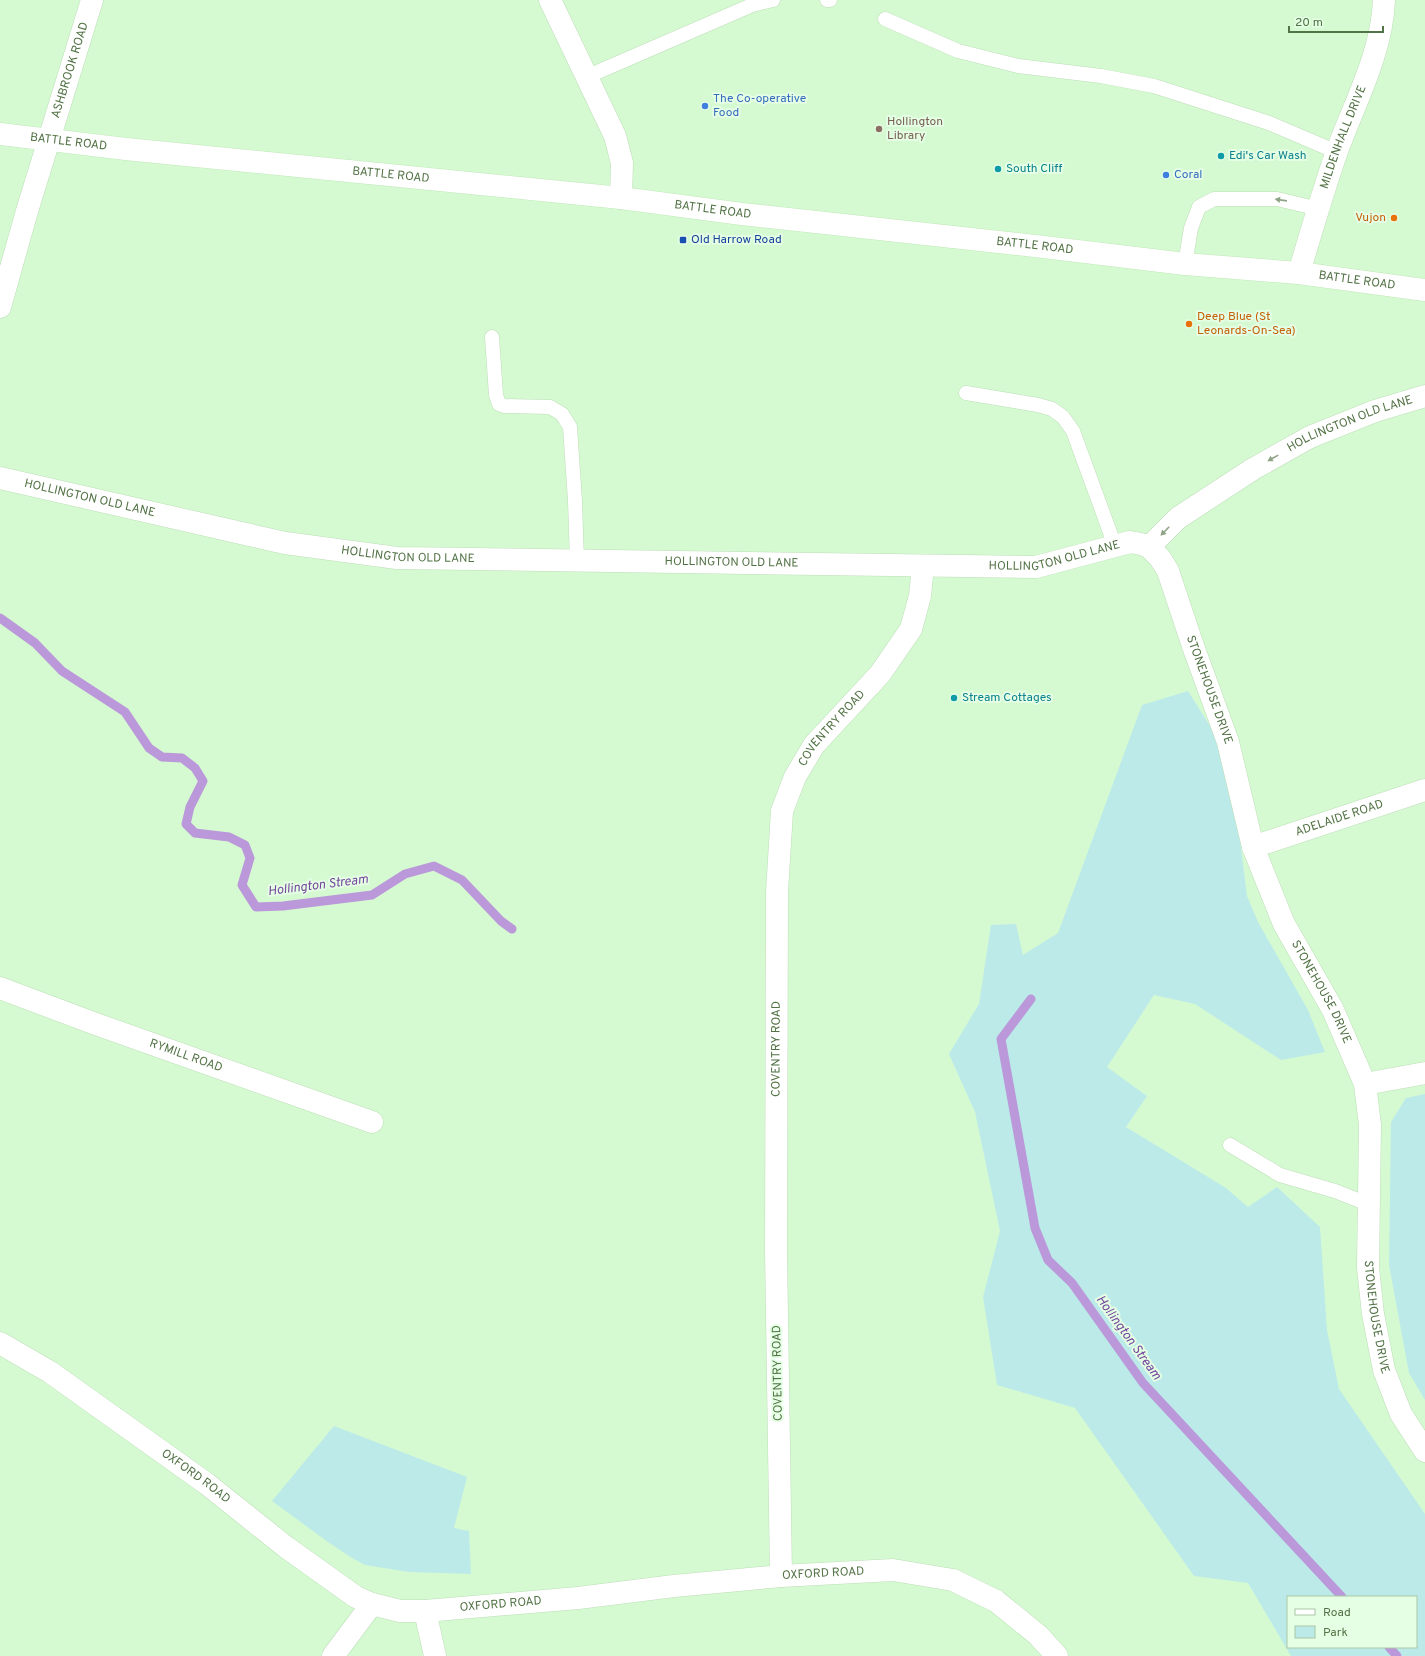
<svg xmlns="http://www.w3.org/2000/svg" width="1425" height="1656" font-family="Overpass,sans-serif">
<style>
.residential{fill:#d5fad2;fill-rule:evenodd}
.green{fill:#bceae9;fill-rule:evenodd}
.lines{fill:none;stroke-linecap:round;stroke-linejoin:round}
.stream{stroke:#ba98d9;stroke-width:9}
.service-casing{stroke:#bddeb7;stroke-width:15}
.minor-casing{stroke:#bddeb7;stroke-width:23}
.tertiary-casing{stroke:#bddeb7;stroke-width:23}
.secondary-casing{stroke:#c1e8b9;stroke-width:23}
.service{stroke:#fff;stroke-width:14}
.minor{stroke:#fff;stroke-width:22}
.tertiary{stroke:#fff;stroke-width:22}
.secondary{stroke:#fff;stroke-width:22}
.oneway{fill:#8fa486}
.shop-dot{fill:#3f7fe0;stroke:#e5ffe5;stroke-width:1.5}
.education-dot{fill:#8d6e63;stroke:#e5ffe5;stroke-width:1.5}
.culture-dot{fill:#0f9aa8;stroke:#e5ffe5;stroke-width:1.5}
.food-dot{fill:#e8710a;stroke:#e5ffe5;stroke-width:1.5}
.transit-dot{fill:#1a4fb4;stroke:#e5ffe5;stroke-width:1.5}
.labels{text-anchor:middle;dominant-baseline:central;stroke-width:4;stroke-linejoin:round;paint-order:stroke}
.street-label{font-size:12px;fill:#527345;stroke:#e5ffe5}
.shop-label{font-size:12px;fill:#366cbe;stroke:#e5ffe5;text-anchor:start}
.education-label{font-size:12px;fill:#785e54;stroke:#e5ffe5;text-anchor:start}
.culture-label{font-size:12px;fill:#0d838f;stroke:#e5ffe5;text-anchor:start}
.food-label{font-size:12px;fill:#c56008;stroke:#e5ffe5;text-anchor:end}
.transit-label{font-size:12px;fill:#164399;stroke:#e5ffe5;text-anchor:start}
.water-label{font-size:13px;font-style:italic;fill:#75469d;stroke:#e5ffe5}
</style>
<rect width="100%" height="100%" fill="#defdde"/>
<!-- residential -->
<path class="residential" d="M0,0H1425V1656H0ZM1288,1597H1416V1647H1288Z"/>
<!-- green -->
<g class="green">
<path d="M1188,691L1215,734L1240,840L1247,896L1258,922L1308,1010L1325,1052L1281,1060L1195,1004L1154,995L1107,1067L1147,1096L1126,1127L1226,1188L1248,1207L1277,1187L1320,1227L1327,1330L1339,1389L1425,1514V1656H1291L1248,1583L1194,1576L1075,1408L997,1385L983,1297L1000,1231L975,1112L949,1054L979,1004L991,925L1016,924L1023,955L1058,933L1142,705ZM1288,1597H1416V1647H1288Z"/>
<path d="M1425,1094V1400L1409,1373L1389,1265L1391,1122L1406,1098Z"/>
<path d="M334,1426L467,1477L454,1528L469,1531L471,1574L409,1572L365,1565L352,1558L328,1542L272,1501Z"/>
</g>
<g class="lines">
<!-- stream -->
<g class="stream">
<path d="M0,618L35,643L62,671L125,712L149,748L162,757L182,758L195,768L203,781L190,807L186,824L195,833L229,837L245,845L250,858L242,885L256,907L283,906L372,895L405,874L434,866L462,880L501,921L512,929"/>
<path d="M1031,999L1001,1039L1035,1228L1048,1260L1072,1283L1143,1383L1342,1597"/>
<path d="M1389,1647L1397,1656"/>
</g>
<defs>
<g id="service">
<path d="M827,0H830"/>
<path d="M885,19L958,51L1018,66L1101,76L1154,86L1269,123L1337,152"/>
<path d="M586,77L752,5L773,0"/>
<path d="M1185,264L1191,228L1199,207L1214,199H1277L1319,209"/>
<path d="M492,337L496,395L499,404L504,406L550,407L562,414L570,427L575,501L577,561"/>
<path d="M966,393L1038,405L1052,409L1063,417L1073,431L1115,546"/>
<path d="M1230,1145L1280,1175L1335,1191L1368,1204"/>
</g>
<g id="minor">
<path d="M550,0L615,136L622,163L621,198"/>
<path id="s1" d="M1299,273C1311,232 1323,191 1337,151C1355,102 1382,53 1384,0"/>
<path id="s2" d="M0,478L285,543L397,558L1036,567L1130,542L1141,544L1149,547L1160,558L1168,571L1193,646L1228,742L1253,847L1284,924L1333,1010L1365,1084L1370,1125L1368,1268L1373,1314L1384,1370L1401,1414L1425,1451"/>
<path id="s3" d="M1149,547L1178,518L1253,469L1310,437L1375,411L1425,396"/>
<path id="s4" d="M1253,847L1425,790"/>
<path id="s5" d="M0,988L93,1023L372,1122"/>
<path d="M1365,1084L1425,1073"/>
<path id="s6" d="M0,1343L50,1372L207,1484L286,1547L356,1597L372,1604L400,1611H425L578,1598L674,1586L781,1576L893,1570L953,1580L996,1601L1038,1635L1057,1656"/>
<path id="s7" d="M781,1576L776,1251L777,892L782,811L795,777L814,745L880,674L911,629L920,596L923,566"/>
<path d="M425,1611L435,1656"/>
<path d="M333,1656L372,1604"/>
</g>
<g id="tertiary">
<path id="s8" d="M0,307L27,211L92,0"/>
</g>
<g id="secondary">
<path id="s9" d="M0,134L126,149L621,198L742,214L1044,247L1185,264L1299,273L1425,290"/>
</g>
</defs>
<!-- service casing -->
<use href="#service" class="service-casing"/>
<!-- minor casing -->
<use href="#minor" class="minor-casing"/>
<!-- tertiary casing -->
<use href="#tertiary" class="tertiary-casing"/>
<!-- secondary casing -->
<use href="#secondary" class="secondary-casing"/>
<!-- service -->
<use href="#service" class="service"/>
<!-- minor -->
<use href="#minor" class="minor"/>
<!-- tertiary -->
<use href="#tertiary" class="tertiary"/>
<!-- secondary -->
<use href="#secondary" class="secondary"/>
</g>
<!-- one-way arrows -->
<defs><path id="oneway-solid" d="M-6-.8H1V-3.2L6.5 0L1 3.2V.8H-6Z"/></defs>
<g class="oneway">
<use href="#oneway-solid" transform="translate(1281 200) rotate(-172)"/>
<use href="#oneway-solid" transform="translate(1273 458) rotate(151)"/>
<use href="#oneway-solid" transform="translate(1165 531) rotate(134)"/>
</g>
<!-- markers -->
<g class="shop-dot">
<circle cx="705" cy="106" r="4"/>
<circle cx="1166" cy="175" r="4"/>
</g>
<circle class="education-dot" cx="879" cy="129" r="4"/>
<g class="culture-dot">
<circle cx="1221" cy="156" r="4"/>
<circle cx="998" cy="169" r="4"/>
<circle cx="954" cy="698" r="4"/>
</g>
<g class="food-dot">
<circle cx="1394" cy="218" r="4"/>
<circle cx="1189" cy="324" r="4"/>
</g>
<rect class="transit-dot" x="679" y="236" width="8" height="8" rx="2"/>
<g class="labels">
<!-- street labels -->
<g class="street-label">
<text stroke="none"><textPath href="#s8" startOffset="247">ASHBROOK ROAD</textPath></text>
<text stroke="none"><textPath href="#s1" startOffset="143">MILDENHALL DRIVE</textPath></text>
<text stroke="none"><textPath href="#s9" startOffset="69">BATTLE ROAD</textPath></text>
<text stroke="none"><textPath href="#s9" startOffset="393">BATTLE ROAD</textPath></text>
<text stroke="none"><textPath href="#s9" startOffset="717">BATTLE ROAD</textPath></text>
<text stroke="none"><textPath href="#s9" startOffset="1041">BATTLE ROAD</textPath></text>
<text stroke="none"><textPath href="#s9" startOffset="1365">BATTLE ROAD</textPath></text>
<text stroke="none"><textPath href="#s3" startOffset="238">HOLLINGTON OLD LANE</textPath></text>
<text stroke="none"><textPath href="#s2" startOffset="92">HOLLINGTON OLD LANE</textPath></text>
<text stroke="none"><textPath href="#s2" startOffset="416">HOLLINGTON OLD LANE</textPath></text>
<text stroke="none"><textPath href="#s2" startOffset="1064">HOLLINGTON OLD LANE</textPath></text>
<text stroke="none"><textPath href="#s2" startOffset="740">HOLLINGTON OLD LANE</textPath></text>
<text stroke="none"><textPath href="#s2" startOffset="1318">STONEHOUSE DRIVE</textPath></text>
<text stroke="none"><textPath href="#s7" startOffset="863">COVENTRY ROAD</textPath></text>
<text stroke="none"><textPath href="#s4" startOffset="91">ADELAIDE ROAD</textPath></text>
<text stroke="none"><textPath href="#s2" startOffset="1642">STONEHOUSE DRIVE</textPath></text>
<text stroke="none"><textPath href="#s7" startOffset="527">COVENTRY ROAD</textPath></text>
<text stroke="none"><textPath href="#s5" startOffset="198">RYMILL ROAD</textPath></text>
<text stroke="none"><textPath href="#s2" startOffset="1978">STONEHOUSE DRIVE</textPath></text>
<text transform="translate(778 1373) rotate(-91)">COVENTRY ROAD</text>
<text stroke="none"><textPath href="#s6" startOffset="237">OXFORD ROAD</textPath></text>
<text stroke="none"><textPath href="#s6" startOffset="909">OXFORD ROAD</textPath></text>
<text stroke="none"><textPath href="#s6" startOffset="585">OXFORD ROAD</textPath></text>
</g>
<!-- shop labels -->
<g class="shop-label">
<text x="713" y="99">The Co-operative<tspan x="713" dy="14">Food</tspan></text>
<text x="1174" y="175">Coral</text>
</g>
<!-- education labels -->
<g class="education-label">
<text x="887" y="122">Hollington<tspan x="887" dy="14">Library</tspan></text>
</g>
<!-- culture labels -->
<g class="culture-label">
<text x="1229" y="156">Edi's Car Wash</text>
<text x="1006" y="169">South Cliff</text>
<text x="962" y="698">Stream Cottages</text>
</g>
<!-- food labels -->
<g class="food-label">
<text x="1386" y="218">Vujon</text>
<text x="1197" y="317" text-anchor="start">Deep Blue (St<tspan x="1197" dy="14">Leonards-On-Sea)</tspan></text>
</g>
<!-- transit labels -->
<g class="transit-label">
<text x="691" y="240">Old Harrow Road</text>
</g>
<!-- water labels -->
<g class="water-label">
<text transform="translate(318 886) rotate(-7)">Hollington Stream</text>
<text transform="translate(1128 1338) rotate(54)">Hollington Stream</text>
</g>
</g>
<!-- legend -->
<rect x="1287" y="1596" width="130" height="52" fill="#e5ffe5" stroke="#aac7a5"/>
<rect x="1295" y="1609" width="20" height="6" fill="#ffffff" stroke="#aac7a5"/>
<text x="1323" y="1616" font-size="12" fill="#527345">Road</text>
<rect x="1295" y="1626" width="20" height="12" fill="#bceae9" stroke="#aac7a5"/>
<text x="1323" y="1636" font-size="12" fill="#527345">Park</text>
<!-- scale -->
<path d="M1289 26v6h94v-6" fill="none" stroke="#527345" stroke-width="2"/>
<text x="1295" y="26" font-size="12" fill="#527345" stroke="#e5ffe5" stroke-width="3" paint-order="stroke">20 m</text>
</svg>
